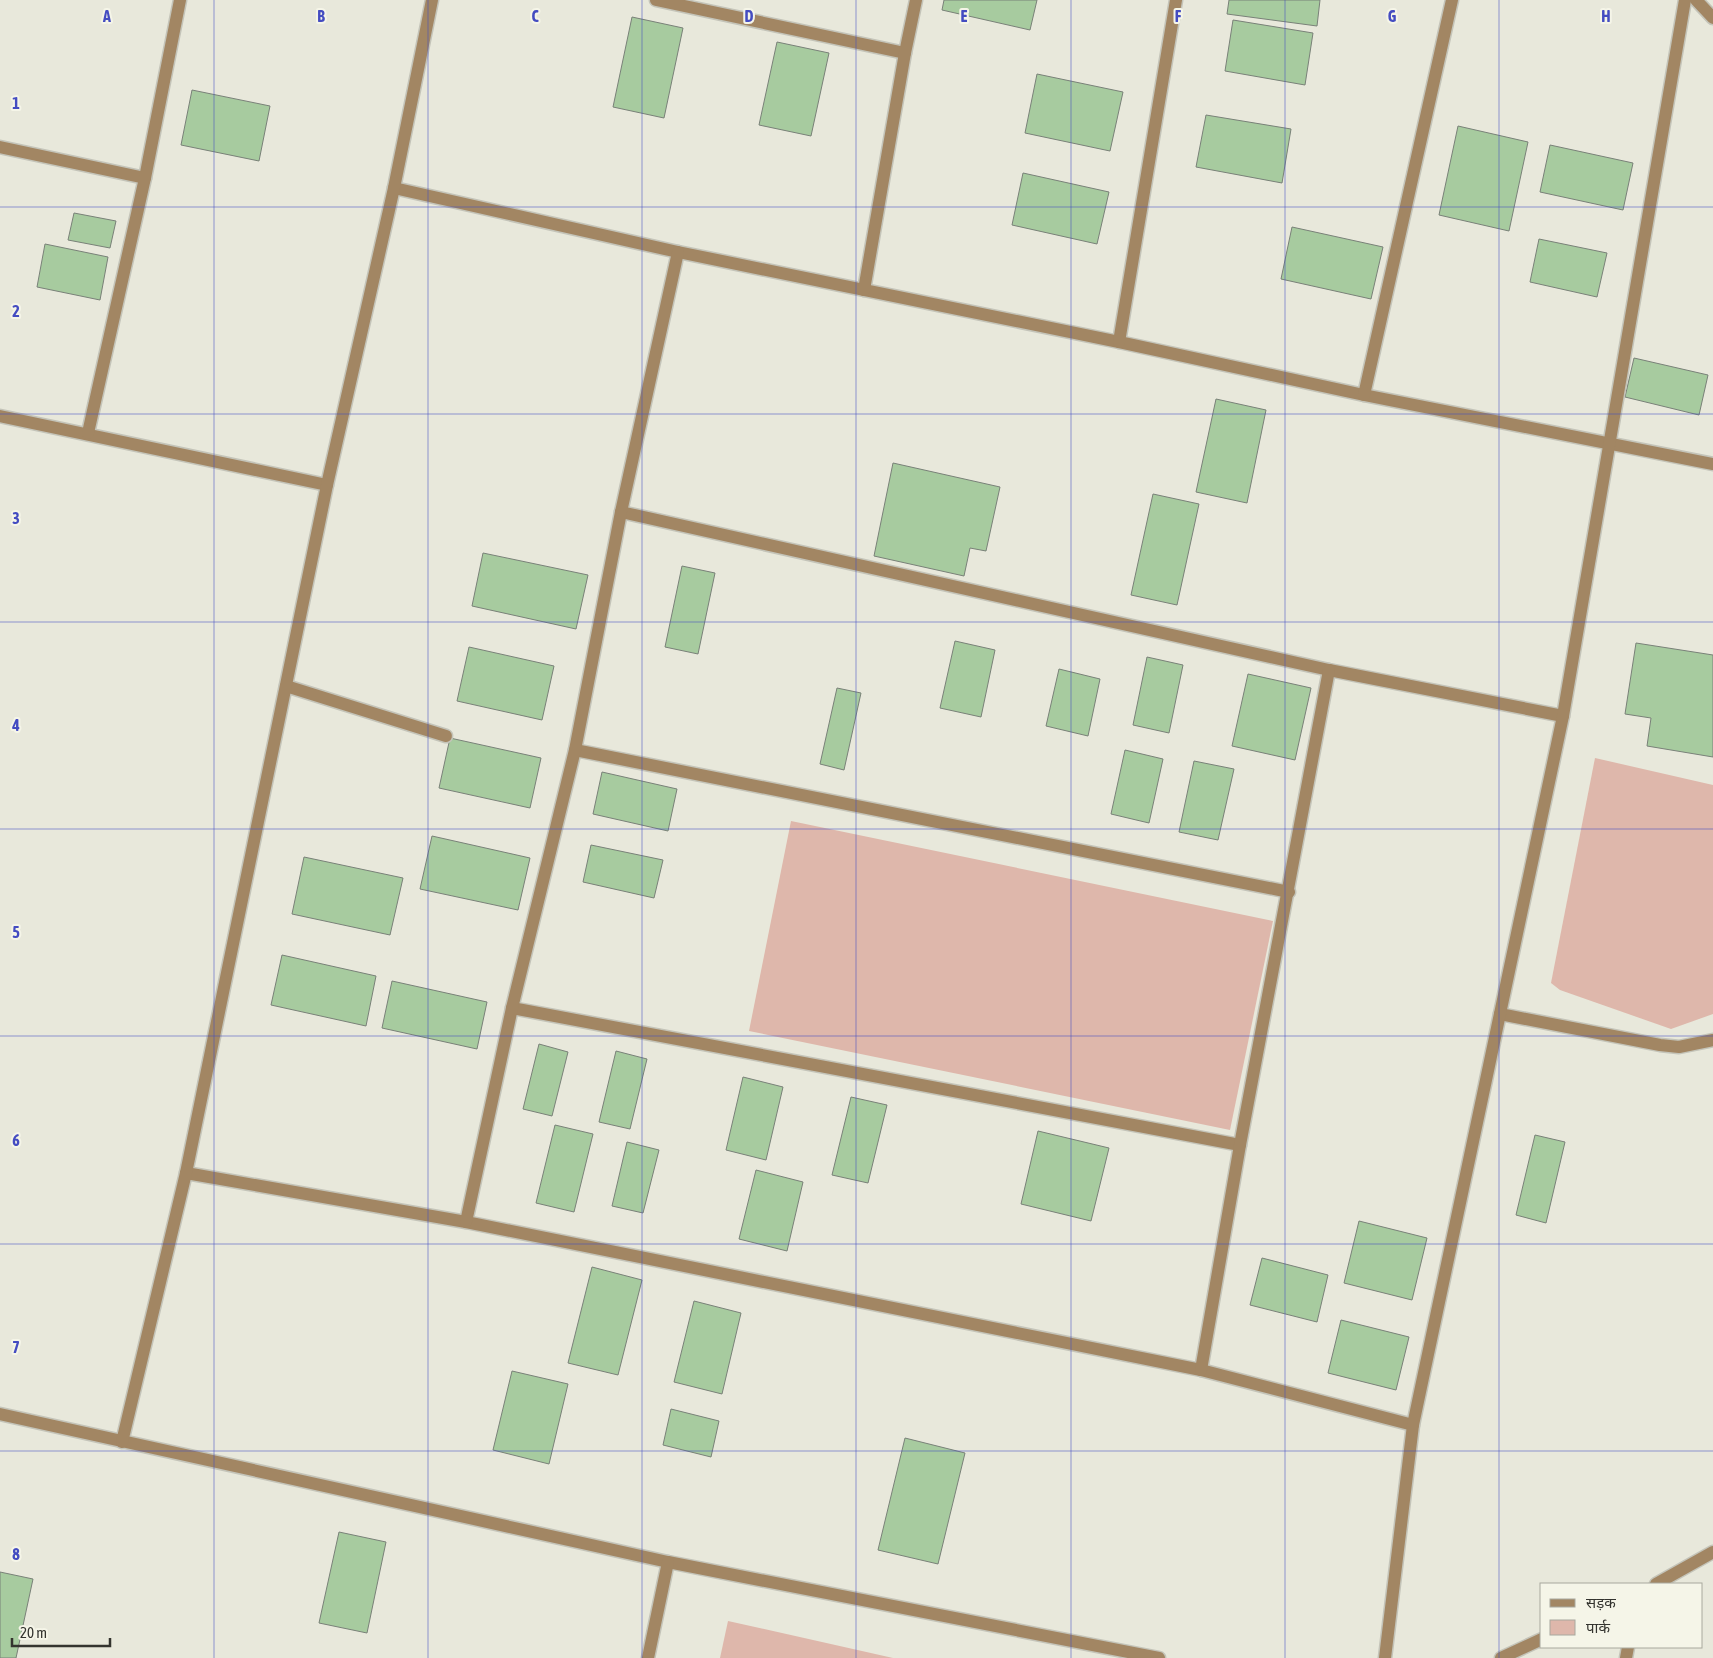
<svg xmlns="http://www.w3.org/2000/svg" width="1713" height="1658" font-family="'Asap Condensed','Noto Sans Devanagari',sans-serif">
<style>
.green{fill:#deb7ab}
.building{fill:#a7cb9f;stroke:#798178}
.lines{fill:none;stroke-linecap:round;stroke-linejoin:round}
.minor-casing{stroke:#c4c4b9;stroke-width:15}
.minor{stroke:#a28663;stroke-width:12}
.grid{fill:none;stroke:#444cc1;stroke-width:1;stroke-opacity:0.55}
.grid-label{font-size:16px;text-anchor:middle;font-weight:bold;fill:#444cc1;stroke:#f5f5e8;stroke-width:4;stroke-linejoin:round;paint-order:stroke}
</style>
<rect width="100%" height="100%" fill="#e8e8db"/>
<!-- green -->
<g class="green">
<path d="M1595,758L1713,785V1014L1671,1029L1560,990L1551,983Z"/>
<path d="M791,821L1273,921L1230,1130L749,1031Z"/>
<path d="M728,1621L893,1658H720Z"/>
</g>
<!-- building -->
<g class="building">
<path d="M944,0H1037L1030,30L942,10Z"/>
<path d="M1229,0H1320L1317,26L1227,14Z"/>
<path d="M632,17L683,28L664,118L613,107Z"/>
<path d="M1233,20L1313,33L1305,85L1225,71Z"/>
<path d="M777,42L829,53L811,136L759,125Z"/>
<path d="M1037,74L1123,92L1110,151L1025,133Z"/>
<path d="M192,90L270,106L259,161L181,145Z"/>
<path d="M1206,115L1291,129L1282,183L1196,167Z"/>
<path d="M1458,126L1528,142L1509,231L1439,215Z"/>
<path d="M1550,145L1633,163L1623,210L1540,192Z"/>
<path d="M1023,173L1109,192L1097,244L1012,225Z"/>
<path d="M74,213L116,221L110,248L68,240Z"/>
<path d="M1292,227L1383,247L1371,299L1281,279Z"/>
<path d="M1539,239L1607,253L1597,297L1530,282Z"/>
<path d="M45,244L108,257L100,300L37,287Z"/>
<path d="M1634,358L1708,375L1699,415L1625,397Z"/>
<path d="M1216,399L1266,410L1247,503L1196,492Z"/>
<path d="M893,463L1000,487L986,551L970,548L964,576L874,556Z"/>
<path d="M1153,494L1199,504L1177,605L1131,595Z"/>
<path d="M483,553L588,575L576,629L472,606Z"/>
<path d="M682,566L715,573L698,654L665,647Z"/>
<path d="M955,641L995,650L981,717L940,708Z"/>
<path d="M1636,643L1713,655V757L1647,746L1651,718L1625,714Z"/>
<path d="M469,647L554,666L542,720L457,701Z"/>
<path d="M1147,657L1183,665L1169,733L1133,725Z"/>
<path d="M1059,669L1100,679L1088,736L1046,726Z"/>
<path d="M1248,674L1311,688L1295,760L1232,746Z"/>
<path d="M837,688L861,693L844,770L820,764Z"/>
<path d="M450,738L541,758L530,808L439,788Z"/>
<path d="M1125,750L1163,759L1149,823L1111,814Z"/>
<path d="M1194,761L1234,769L1218,840L1179,832Z"/>
<path d="M602,772L677,789L668,831L593,814Z"/>
<path d="M432,836L530,858L518,910L420,889Z"/>
<path d="M591,845L663,860L654,898L583,882Z"/>
<path d="M304,857L403,878L390,935L292,914Z"/>
<path d="M282,955L376,976L366,1026L271,1005Z"/>
<path d="M392,981L487,1002L477,1049L382,1028Z"/>
<path d="M539,1044L568,1052L552,1116L523,1109Z"/>
<path d="M616,1051L647,1059L630,1129L599,1122Z"/>
<path d="M743,1077L783,1087L766,1160L726,1150Z"/>
<path d="M851,1097L887,1105L868,1183L832,1175Z"/>
<path d="M555,1125L593,1134L574,1212L536,1203Z"/>
<path d="M1038,1131L1109,1148L1091,1221L1021,1204Z"/>
<path d="M1535,1135L1565,1142L1546,1223L1516,1215Z"/>
<path d="M627,1142L659,1150L643,1213L612,1206Z"/>
<path d="M756,1170L803,1182L787,1251L739,1239Z"/>
<path d="M1359,1221L1427,1238L1412,1300L1344,1283Z"/>
<path d="M1262,1258L1328,1275L1317,1322L1250,1305Z"/>
<path d="M592,1267L642,1280L618,1375L568,1363Z"/>
<path d="M694,1301L741,1313L722,1394L674,1382Z"/>
<path d="M1341,1320L1409,1337L1396,1390L1328,1373Z"/>
<path d="M512,1371L568,1384L549,1464L493,1450Z"/>
<path d="M671,1409L719,1421L711,1457L663,1445Z"/>
<path d="M905,1438L965,1453L938,1564L878,1550Z"/>
<path d="M339,1532L386,1542L367,1633L319,1623Z"/>
<path d="M0,1572L33,1579L16,1658H0Z"/>
</g>
<g class="lines">
<defs>
<g id="minor">
<path d="M656,0L905,53"/>
<path d="M1696,0L1713,18"/>
<path d="M0,147L145,178"/>
<path d="M394,188L678,252L1119,342L1364,395L1713,464"/>
<path d="M864,290L905,53L916,0"/>
<path d="M1119,342L1176,0"/>
<path d="M1364,395L1452,0"/>
<path d="M0,416L327,485"/>
<path d="M88,433L145,178L180,0"/>
<path d="M621,512L1329,670L1563,716"/>
<path d="M286,686L446,736"/>
<path d="M575,750L1289,892"/>
<path d="M512,1008L1240,1145"/>
<path d="M1500,1014L1660,1045L1679,1047L1713,1040"/>
<path d="M186,1173L466,1222L1201,1370L1413,1425"/>
<path d="M466,1222L512,1008L575,750L621,512L678,252"/>
<path d="M1201,1370L1240,1145L1329,670"/>
<path d="M0,1414L668,1562L1159,1658"/>
<path d="M122,1442L186,1173L327,485L394,188L432,0"/>
<path d="M1656,1584L1713,1552"/>
<path d="M648,1658L668,1562"/>
<path d="M1385,1658L1413,1425L1563,716L1685,0"/>
<path d="M1501,1658L1542,1639"/>
<path d="M1626,1658L1628,1647"/>
</g>
</defs>
<!-- minor casing -->
<use href="#minor" class="minor-casing"/>
<!-- minor -->
<use href="#minor" class="minor"/>
</g>
<!-- grid -->
<path class="grid" d="M214,0V1658M428,0V1658M642,0V1658M856,0V1658M1071,0V1658M1285,0V1658M1499,0V1658M0,207H1713M0,414H1713M0,622H1713M0,829H1713M0,1036H1713M0,1244H1713M0,1451H1713"/>
<g class="grid-label">
<text x="107" y="22">A</text>
<text x="321" y="22">B</text>
<text x="535" y="22">C</text>
<text x="749" y="22">D</text>
<text x="964" y="22">E</text>
<text x="1178" y="22">F</text>
<text x="1392" y="22">G</text>
<text x="1606" y="22">H</text>
<text x="16" y="109">1</text>
<text x="16" y="317">2</text>
<text x="16" y="524">3</text>
<text x="16" y="731">4</text>
<text x="16" y="938">5</text>
<text x="16" y="1146">6</text>
<text x="16" y="1353">7</text>
<text x="16" y="1560">8</text>
</g>
<!-- legend -->
<rect x="1540" y="1583" width="162" height="65" fill="#f5f5e8" stroke="#a8a89e"/>
<rect x="1550" y="1599" width="25" height="8" fill="#a28663" stroke="#a8a89e"/>
<text x="1586" y="1608" font-size="15" fill="#34342f">सड़क</text>
<rect x="1550" y="1620" width="25" height="15" fill="#deb7ab" stroke="#a8a89e"/>
<text x="1586" y="1633" font-size="15" fill="#34342f">पार्क</text>
<!-- scale -->
<path d="M12 1638v8h98v-8" fill="none" stroke="#34342f" stroke-width="2.5"/>
<text x="20" y="1638" font-size="15" fill="#34342f" stroke="#f5f5e8" stroke-width="4" paint-order="stroke">20 m</text>
</svg>
